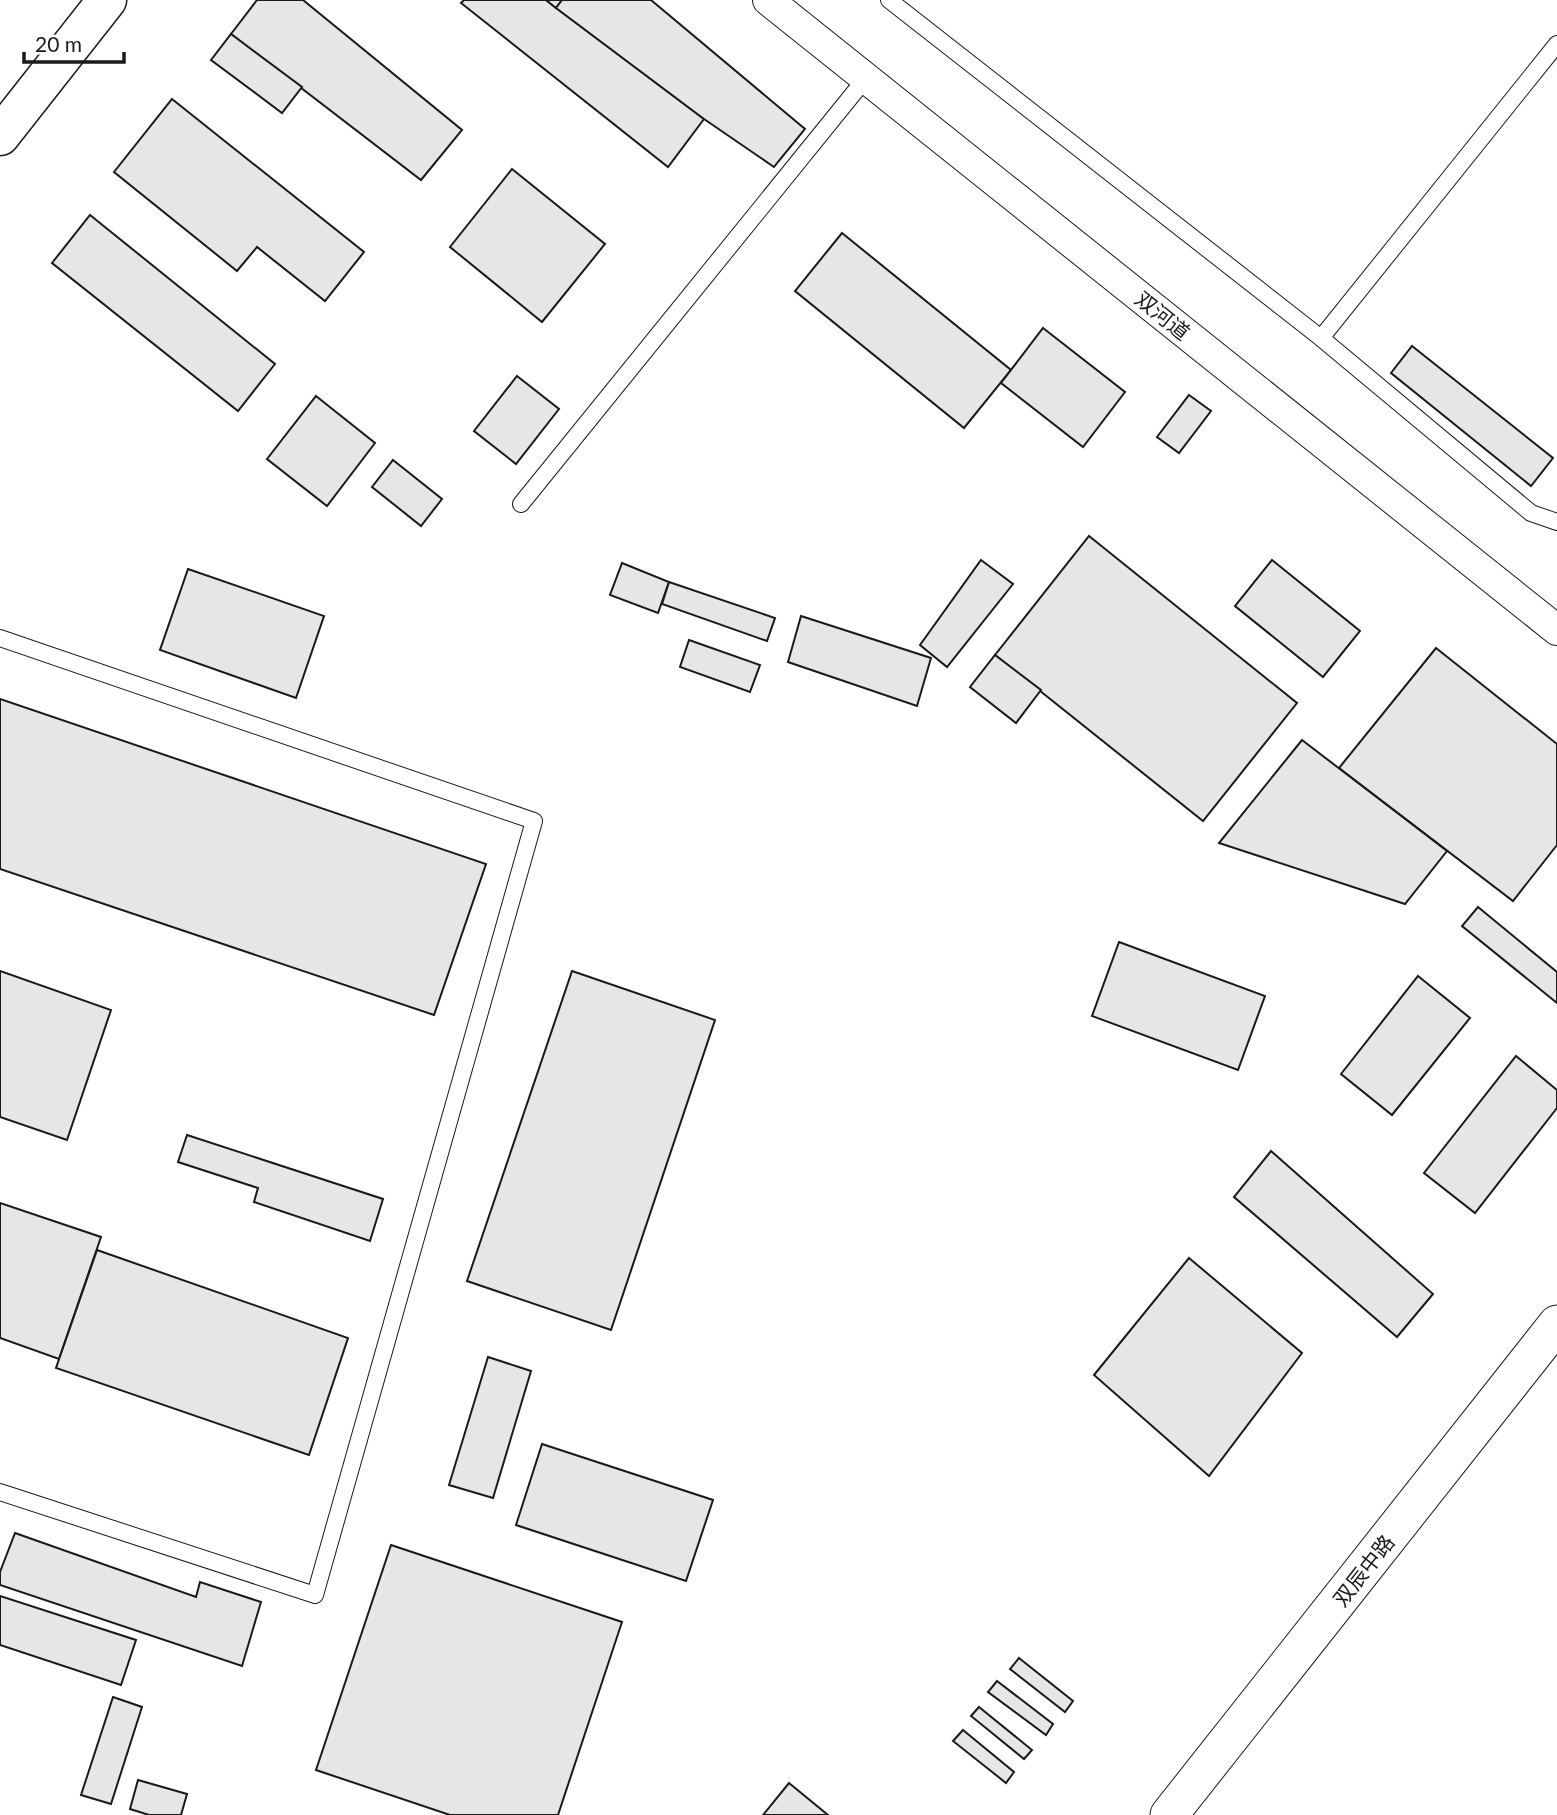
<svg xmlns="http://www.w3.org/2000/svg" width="1557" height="1815" font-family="Lato,'Noto Sans SC',sans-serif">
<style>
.building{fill:#e6e6e6;stroke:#1a1a1a;stroke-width:2}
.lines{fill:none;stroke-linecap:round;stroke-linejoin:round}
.service-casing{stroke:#1a1a1a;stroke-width:18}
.minor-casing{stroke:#1a1a1a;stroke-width:32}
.tertiary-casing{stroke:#1a1a1a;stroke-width:39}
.secondary-casing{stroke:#1a1a1a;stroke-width:41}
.service{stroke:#fff;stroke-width:16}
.minor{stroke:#fff;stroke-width:30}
.tertiary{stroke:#fff;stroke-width:37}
.secondary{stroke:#fff;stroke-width:38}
.labels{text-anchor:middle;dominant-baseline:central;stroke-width:5;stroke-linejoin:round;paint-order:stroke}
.street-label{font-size:21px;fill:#1a1a1a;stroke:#fff}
</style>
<rect width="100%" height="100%" fill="#fff"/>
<!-- building -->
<g class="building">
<path d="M257,0H303L462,130L421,180L231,34Z"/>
<path d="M464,0H546L704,119L668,167L461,3Z"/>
<path d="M546,0H562L556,8Z"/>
<path d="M562,0H651L805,129L774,167L704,119L556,8Z"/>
<path d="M231,34L302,87L282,113L211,60Z"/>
<path d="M172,99L364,252L325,301L257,247L237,271L114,172Z"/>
<path d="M512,169L605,244L542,322L450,247Z"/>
<path d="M90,215L275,364L238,411L52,263Z"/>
<path d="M842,233L1011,370L964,428L795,291Z"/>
<path d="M1043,328L1125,392L1083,447L1001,383Z"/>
<path d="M1412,346L1553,458L1531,486L1391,373Z"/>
<path d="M517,376L559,409L516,464L474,431Z"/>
<path d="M1189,395L1211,411L1179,453L1157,437Z"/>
<path d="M316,396L375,443L327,506L267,459Z"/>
<path d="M393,460L442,499L421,526L372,487Z"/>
<path d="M1089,536L1297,703L1203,821L995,655Z"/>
<path d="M981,560L1013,584L947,667L920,645Z"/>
<path d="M1272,560L1360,631L1323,677L1235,606Z"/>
<path d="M622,563L669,582L658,613L610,595Z"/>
<path d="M188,569L324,616L296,698L160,650Z"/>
<path d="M669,582L775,618L767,641L662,604Z"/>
<path d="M801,616L931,658L917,706L788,662Z"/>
<path d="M689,640L760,665L750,692L680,667Z"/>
<path d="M1436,648L1557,744V845L1513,901L1339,768Z"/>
<path d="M995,655L1041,690L1016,723L970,687Z"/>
<path d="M0,699L486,864L434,1015L0,869Z"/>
<path d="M1302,740L1447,851L1405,904L1219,843Z"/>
<path d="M1478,907L1557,972V1003L1462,926Z"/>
<path d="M1119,942L1265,996L1238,1070L1092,1016Z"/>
<path d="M0,971L111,1010L67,1140L0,1117Z"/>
<path d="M572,971L715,1020L611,1330L467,1281Z"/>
<path d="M1418,976L1470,1018L1392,1115L1341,1074Z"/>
<path d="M1516,1056L1557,1090V1108L1475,1213L1424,1173Z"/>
<path d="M187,1135L383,1199L370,1241L254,1202L258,1188L178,1162Z"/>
<path d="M1271,1151L1433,1294L1397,1337L1234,1197Z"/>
<path d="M0,1203L101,1237L59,1359L0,1338Z"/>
<path d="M97,1250L348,1338L309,1455L56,1368Z"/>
<path d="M1189,1258L1302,1353L1209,1476L1094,1375Z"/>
<path d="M488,1357L531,1371L493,1498L449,1485Z"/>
<path d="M542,1444L713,1500L686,1581L516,1525Z"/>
<path d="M15,1533L196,1597L200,1582L261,1602L242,1666L0,1585V1572Z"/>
<path d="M391,1545L622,1622L558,1815H450L316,1770Z"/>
<path d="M0,1596L136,1640L121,1685L0,1645Z"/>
<path d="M1019,1658L1073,1701L1065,1712L1010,1669Z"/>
<path d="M997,1681L1053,1724L1046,1735L988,1692Z"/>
<path d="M113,1697L142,1707L111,1804L81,1795Z"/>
<path d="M979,1707L1032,1750L1024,1759L971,1716Z"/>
<path d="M963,1730L1014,1772L1006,1783L953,1741Z"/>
<path d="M138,1780L187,1794L181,1815H149L130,1809Z"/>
<path d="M789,1783L828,1815H763Z"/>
</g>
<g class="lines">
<defs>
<g id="service">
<path d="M889,0L1321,338L1531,513L1557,522"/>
<path d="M1321,338L1557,44"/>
<path d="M521,504L866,78"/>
<path d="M0,638L534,821L315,1595L0,1492"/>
</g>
<path id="minor" d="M768,0L1557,630"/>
<path id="tertiary" d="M1169,1815L1557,1324"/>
<path id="secondary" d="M0,136L107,0"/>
</defs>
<!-- service casing -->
<use href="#service" class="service-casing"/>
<!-- minor casing -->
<use href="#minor" class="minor-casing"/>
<!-- tertiary casing -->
<use href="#tertiary" class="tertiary-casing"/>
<!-- secondary casing -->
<use href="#secondary" class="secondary-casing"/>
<!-- service -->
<use href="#service" class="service"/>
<!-- minor -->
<use href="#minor" class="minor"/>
<!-- tertiary -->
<use href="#tertiary" class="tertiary"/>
<!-- secondary -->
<use href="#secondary" class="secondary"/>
</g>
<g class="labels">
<!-- street labels -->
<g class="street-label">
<text transform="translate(1163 315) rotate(39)">双河道</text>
<text transform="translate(1363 1570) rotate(-52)">双辰中路</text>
</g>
</g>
<!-- scale -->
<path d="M24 52v10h100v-10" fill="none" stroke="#1a1a1a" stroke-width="3.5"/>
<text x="35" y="52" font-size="21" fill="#1a1a1a" stroke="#ffffff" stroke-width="5" paint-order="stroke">20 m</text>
</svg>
